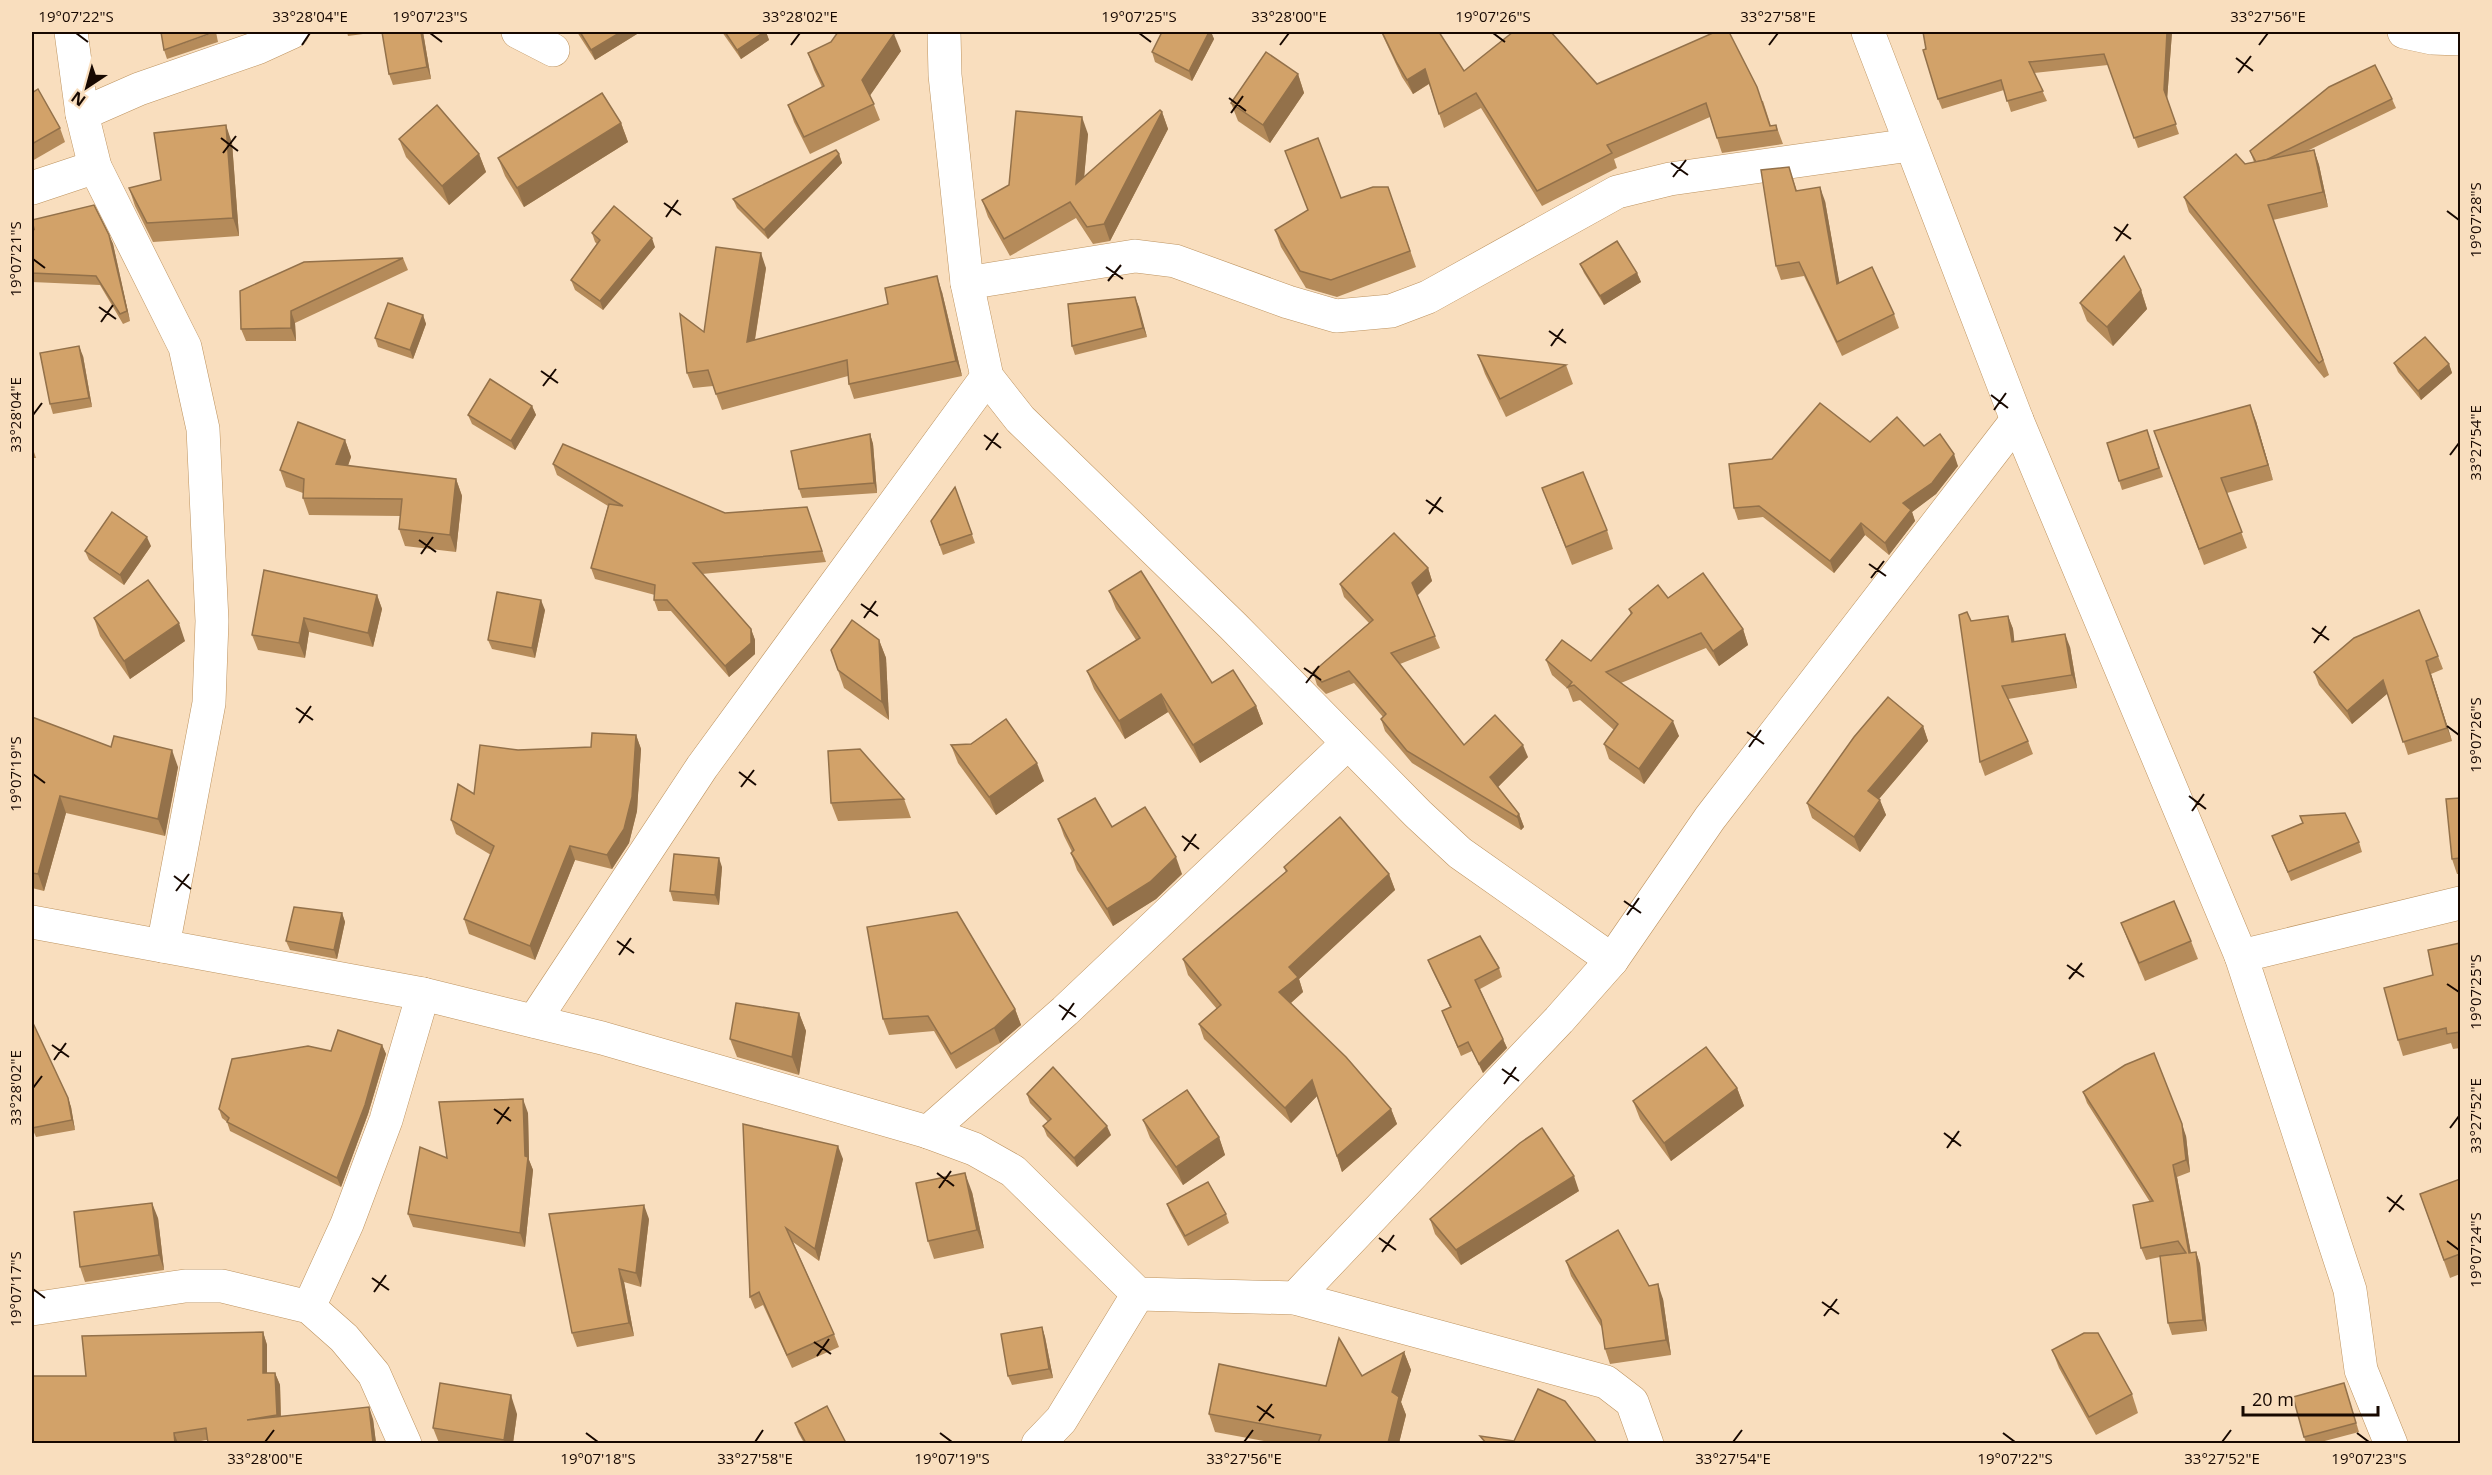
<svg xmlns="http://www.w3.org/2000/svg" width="2492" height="1475" font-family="'Open Sans',sans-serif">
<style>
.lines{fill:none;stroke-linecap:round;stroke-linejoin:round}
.street-casing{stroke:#bd935f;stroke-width:34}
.street{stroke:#fff;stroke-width:33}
.wall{fill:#b58b5a}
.shaded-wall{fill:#93714a}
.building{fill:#d2a269;stroke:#93714a;stroke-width:1.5}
.ticks{fill:none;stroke:#170800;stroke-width:2}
.neatline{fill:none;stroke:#170800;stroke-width:2}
.ticks-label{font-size:15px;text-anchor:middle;fill:#170800}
</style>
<rect width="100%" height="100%" fill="#f9debe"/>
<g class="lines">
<defs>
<g id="street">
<path d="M71,32L82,114L95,167L185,347L203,429L212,621L209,703L163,946"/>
<path d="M518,32L553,50"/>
<path d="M944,32L945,75L967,283L987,377L1020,419L1233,626L1418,814L1460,853L1612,960"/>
<path d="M1868,32L2017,420L2241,956L2350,1290L2361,1370L2391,1444"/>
<path d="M2404,32L2432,38L2460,39"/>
<path d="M82,114L139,89L257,48L292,32"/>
<path d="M32,188L95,167"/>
<path d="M967,283L1135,256L1175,261L1288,302L1336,316L1391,311L1428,297L1617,192L1670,179L1910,145"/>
<path d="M32,922L423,994L602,1038L928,1132L974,1149L1013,1171L1138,1294L1295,1298L1606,1382L1632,1402L1647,1444"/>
<path d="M2241,956L2460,903"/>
<path d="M534,1021L702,767L987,377"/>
<path d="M928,1132L1065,1011L1348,743"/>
<path d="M1295,1298L1559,1020L1612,960L1710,818L2017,420"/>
<path d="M309,1307L347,1224L386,1120L423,994"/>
<path d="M32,1309L185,1286H222L309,1307L344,1338L374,1374L405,1444"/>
<path d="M1038,1444L1061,1420L1138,1294"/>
</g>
</defs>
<!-- street casing -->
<use href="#street" class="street-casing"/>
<!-- street -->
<use href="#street" class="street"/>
</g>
<!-- wall -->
<g class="wall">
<path d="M216,32L218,42L167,59L164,50Z"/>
<path d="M347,32H378L348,36Z"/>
<path d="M423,32L431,79L393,85L389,74Z"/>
<path d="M577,32H636L637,34L595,60Z"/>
<path d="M722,32H766L769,40L741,59Z"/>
<path d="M1162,32H1211L1214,39L1192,81L1155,62L1152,52Z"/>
<path d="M1381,32H1439L1464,71L1763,101L1771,126L1776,125L1783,144L1722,153L1710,117L1614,159L1617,168L1542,206L1481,108L1444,128L1429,84L1413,94L1402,77Z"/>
<path d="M1923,32H2172L2167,100L2179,134L2138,148L2108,65L2034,73L2047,101L2011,112L2004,90L1942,109L1938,99L1926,49Z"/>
<path d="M901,51L870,95L880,120L810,154L794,122L788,105L822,87L814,70L808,53Z"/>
<path d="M1298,74L1304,93L1270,143L1238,121L1231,103Z"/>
<path d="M32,93L60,128L65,142L32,161Z"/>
<path d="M2392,99L2396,108L2305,152L2314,150L2319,165L2328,207L2273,220L2329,375L2324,378L2189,212L2184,197L2245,164L2254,162L2250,151Z"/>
<path d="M1162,112L1168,129L1110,241L1093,244L1076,218L1010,256L988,217L982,200L1009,185L1088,134L1084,177Z"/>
<path d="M621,123L628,142L524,207L505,176L498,158Z"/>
<path d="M399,139L479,154L486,172L449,205L406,157Z"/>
<path d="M232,143L239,236L153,242L135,206L129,188L161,180Z"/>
<path d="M839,154L842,163L768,239L737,208L733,199Z"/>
<path d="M1789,167L1797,191L1825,201L1839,282L1894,314L1899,328L1842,356L1804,276L1781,280L1776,266Z"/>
<path d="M1388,187L1416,267L1337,297L1306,288L1281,247L1275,230L1341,198Z"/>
<path d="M32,228L109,235L113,244L130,321L123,324L100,285L32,282Z"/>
<path d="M592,233L655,247L603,310L575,290L571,280L597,244L595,242Z"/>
<path d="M403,258L408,270L295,323L296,341H246L241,329Z"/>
<path d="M1580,264L1637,273L1641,282L1604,305L1584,273Z"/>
<path d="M766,268L755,340L942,292L962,376L854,399L849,384L848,376L722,410L713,386L693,388L687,373Z"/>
<path d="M2141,290L2147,309L2113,346L2087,321L2080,303Z"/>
<path d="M1135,297L1147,337L1075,355L1072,346Z"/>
<path d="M423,315L426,324L413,359L378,347L375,338Z"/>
<path d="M1478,355L1566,365L1573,384L1506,417L1485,374Z"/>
<path d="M83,356L92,407L53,414L50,404Z"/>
<path d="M2394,363L2449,364L2452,373L2421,400L2398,372Z"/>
<path d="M532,406L536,415L515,450L472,424L468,415Z"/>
<path d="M2256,421L2273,480L2227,493L2247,548L2204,565L2154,431Z"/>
<path d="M2147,430L2163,477L2122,490L2107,443Z"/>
<path d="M870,434L873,444L877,493L802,498L799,489Z"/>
<path d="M345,440L351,457L348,466L456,479L462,496L456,552L405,546L399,529L400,516L309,515L303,498V493L286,487L280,470Z"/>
<path d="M1870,442L1924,446L1958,466L1936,494L1912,512L1915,521L1889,555L1865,535L1834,573L1763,517L1738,520L1734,508L1772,459Z"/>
<path d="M32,446L36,458H32Z"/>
<path d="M553,464L725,513L807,507L826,562L702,574L751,629L755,640V654L729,677L671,611H658L654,600L655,595L595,579L591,568L608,506L557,475Z"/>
<path d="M955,487L975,543L943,555L931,521Z"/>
<path d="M1542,488L1607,530L1613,549L1572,565Z"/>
<path d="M151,546L124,585L89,560L85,551Z"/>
<path d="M1428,568L1432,581L1417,595L1440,648L1400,664L1464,745L1528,757L1498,787L1519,814L1524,827L1521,830L1412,763L1385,731L1381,719L1383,717L1354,683L1326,694L1317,685L1313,672L1369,623L1344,597L1340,584Z"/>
<path d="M264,570L377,595L382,609L373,647L309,632L305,658L258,650L252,635Z"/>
<path d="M1109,591L1212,683L1256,706L1263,724L1200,763L1168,712L1125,739L1094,689L1087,671L1136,640L1116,609Z"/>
<path d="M1668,598L1743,629L1748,645L1719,666L1706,648L1621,683L1679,736L1644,784L1609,759L1604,744L1614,730L1580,700L1573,702L1568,689L1552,675L1546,660L1591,661L1631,615L1629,609Z"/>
<path d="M545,610L535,658L492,649L488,640Z"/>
<path d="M2008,616L2013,629L2014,641L2070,647L2077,688L2008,699L2028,741L2033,754L1985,776L1980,762L1971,621Z"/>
<path d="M94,618L185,641L130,679L100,636Z"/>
<path d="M879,640L886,658L889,720L844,688L831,650Z"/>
<path d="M2438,656L2443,669L2431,674L2452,741L2408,755L2388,693L2352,724L2319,685L2314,672Z"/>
<path d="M32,717L111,747L178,767L165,836L66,813L44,891L32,888Z"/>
<path d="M1923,726L1928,741L1879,799L1886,815L1860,852L1812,818L1807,803Z"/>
<path d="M636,735L641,749L637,811L629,843L612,869L575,860L535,960L469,934L464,919L491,855L456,834L451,820L474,794L518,750L591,747Z"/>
<path d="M971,744L1044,781L996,815L958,763L951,745Z"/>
<path d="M2460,798V874H2457L2452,859Z"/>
<path d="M904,799L911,818L838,821L831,803Z"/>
<path d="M2300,816L2359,842L2362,852L2291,881L2272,836L2303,823Z"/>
<path d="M1058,819L1112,827L1182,874L1156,899L1113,926L1077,870L1071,853L1072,852L1064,836Z"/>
<path d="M722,867L719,905L673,901L670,891Z"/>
<path d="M1284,867L1389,874L1395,890L1299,979L1303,992L1291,1003L1391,1109L1397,1124L1342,1172L1317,1096L1291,1123L1204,1039L1199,1024L1217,1009L1188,975L1183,959L1286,872Z"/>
<path d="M342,913L345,922L337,959L290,950L286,941Z"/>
<path d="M2121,923L2191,941L2198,959L2145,981L2128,941Z"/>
<path d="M2460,943V1048L2453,1049L2451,1043L2403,1056L2398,1040L2433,975Z"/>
<path d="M1428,960L1499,968L1502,977L1480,989L1507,1048L1483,1073L1472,1051L1461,1056L1442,1011L1450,1007L1432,970Z"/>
<path d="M1015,1009L1021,1025L1000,1043L956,1069L934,1031L889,1035L883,1019Z"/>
<path d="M799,1013L806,1031L799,1075L737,1057L730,1039Z"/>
<path d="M382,1045L386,1054L368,1114L341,1187L230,1131L227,1122L222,1118L219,1109L331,1051Z"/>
<path d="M1737,1088L1744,1106L1671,1161L1640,1119L1633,1101Z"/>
<path d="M2083,1092L2186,1136L2190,1172L2177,1177L2191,1253L2196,1252L2200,1264L2207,1331L2172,1335L2168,1323L2160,1257L2146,1260L2141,1248L2150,1202L2087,1103Z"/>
<path d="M1027,1094L1111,1135L1077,1167L1047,1136L1043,1126L1048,1122L1030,1103Z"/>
<path d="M68,1098L71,1107L75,1130L36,1137L32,1128Z"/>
<path d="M528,1113L529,1160L533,1170L525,1247L413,1227L408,1214Z"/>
<path d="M1143,1120L1219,1137L1225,1155L1183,1185L1150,1138Z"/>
<path d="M743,1124L843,1159L819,1261L793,1242L834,1334L839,1347L792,1368L763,1305L755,1309L750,1297Z"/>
<path d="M2460,1179V1274L2450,1278L2420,1194Z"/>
<path d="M1579,1191L1461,1265L1435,1234L1430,1219Z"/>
<path d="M972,1192L984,1248L934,1259L928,1241Z"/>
<path d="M1167,1204L1226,1214L1229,1223L1188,1246L1170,1213Z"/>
<path d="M158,1218L164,1270L85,1282L80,1267Z"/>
<path d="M649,1219L641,1287L624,1282L634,1336L577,1347L572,1333Z"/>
<path d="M1566,1261L1649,1286L1663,1299L1671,1355L1610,1364L1605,1349L1602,1328L1571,1276Z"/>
<path d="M1042,1327L1045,1337L1053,1378L1012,1385L1008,1376Z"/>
<path d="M263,1332L267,1345V1373H275L280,1385L281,1417L373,1419L376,1443H208L207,1440L189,1443H32L86,1376Z"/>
<path d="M2052,1350L2132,1394L2138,1413L2096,1435L2059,1368Z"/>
<path d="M1404,1352L1411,1370L1401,1402L1406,1415L1399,1443H1275L1215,1432L1209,1414L1362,1376Z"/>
<path d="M2344,1383L2359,1432L2317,1443H2306L2304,1437Z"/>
<path d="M517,1414L513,1443H439L433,1428Z"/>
<path d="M795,1423L846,1443H804L798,1432Z"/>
</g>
<!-- shaded-wall -->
<g class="shaded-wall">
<path d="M421,32H423L431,79L427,67Z"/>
<path d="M621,32H636L637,34L595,60L591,50Z"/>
<path d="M764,32H766L769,40L741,59L737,50Z"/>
<path d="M1209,32H1211L1214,39L1192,81L1189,71Z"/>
<path d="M2167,32H2172L2167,100L2179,134L2164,90Z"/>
<path d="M894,34L901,51L869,97L862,80Z"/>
<path d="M1425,69L1430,83L1413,94L1407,80Z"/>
<path d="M1298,74L1304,93L1270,143L1263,125Z"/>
<path d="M1162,112L1168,129L1110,241L1104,224Z"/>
<path d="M1082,117L1088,134L1082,201L1076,184Z"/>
<path d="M621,123L628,142L524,207L517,188Z"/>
<path d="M226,125L232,143L239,236L233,218Z"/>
<path d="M2314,150L2319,165L2328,207L2323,192Z"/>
<path d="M479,154L486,172L449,205L442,186Z"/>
<path d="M839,154L842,163L768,239L764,230Z"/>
<path d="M1820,187L1825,201L1842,297L1837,284Z"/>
<path d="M109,235L113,244L130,321L127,311Z"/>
<path d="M652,238L655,247L603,310L600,301Z"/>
<path d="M761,253L766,268L752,357L747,342Z"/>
<path d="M1637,273L1641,282L1604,305L1600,296Z"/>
<path d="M937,276L942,292L962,376L956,361Z"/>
<path d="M2141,290L2147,309L2113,346L2107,327Z"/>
<path d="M1135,297L1139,307L1147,337L1143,328Z"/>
<path d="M291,311L295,323L296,341L291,328Z"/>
<path d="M423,315L426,324L413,359L410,350Z"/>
<path d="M79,346L83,356L92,407L89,398Z"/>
<path d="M2449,364L2452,373L2421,400L2418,391Z"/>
<path d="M2250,405L2256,421L2273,480L2268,465Z"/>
<path d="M532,406L536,415L515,450L511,441Z"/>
<path d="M870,434L873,444L877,493L874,483Z"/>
<path d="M345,440L351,457L342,481L336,464Z"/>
<path d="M1954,454L1958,466L1936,494L1912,512L1915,521L1889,555L1885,543L1903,503Z"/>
<path d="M456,479L462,496L456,552L450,535Z"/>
<path d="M1861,523L1865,535L1834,573L1830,561Z"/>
<path d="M147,537L151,546L124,585L120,575Z"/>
<path d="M1428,568L1432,581L1417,596L1412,583Z"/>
<path d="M377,595L382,609L373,647L368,633Z"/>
<path d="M541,600L545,610L535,658L532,648Z"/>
<path d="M2008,616L2013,629L2016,655L2012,642Z"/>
<path d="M304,618L309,632L305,658L299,643Z"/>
<path d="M179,623L185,641L130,679L124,661Z"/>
<path d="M751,629L755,640V654L729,677L725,666Z"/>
<path d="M1743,629L1748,645L1719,666L1713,651Z"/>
<path d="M2065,634L2070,647L2077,688L2072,675Z"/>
<path d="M879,640L886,658L889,720L882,702Z"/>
<path d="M2426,661L2431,674L2452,741L2447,728Z"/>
<path d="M2383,680L2388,693L2352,724L2347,711Z"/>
<path d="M1161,694L1168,712L1125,739L1119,721Z"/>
<path d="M1256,706L1263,724L1200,763L1193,745Z"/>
<path d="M1673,721L1679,736L1644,784L1639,769Z"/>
<path d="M1923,726L1928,741L1873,806L1868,791Z"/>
<path d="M636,735L641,749L637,811L629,843L612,869L607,855Z"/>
<path d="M1523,745L1528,757L1495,790L1490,777Z"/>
<path d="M172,750L178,767L165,836L158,819Z"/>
<path d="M1037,763L1044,781L996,815L989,797Z"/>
<path d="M60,796L66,813L44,891L38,874Z"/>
<path d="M1880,800L1886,815L1860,852L1854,837Z"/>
<path d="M1519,814L1524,827L1521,830L1517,817Z"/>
<path d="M570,846L575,860L535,960L530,946Z"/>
<path d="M1176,857L1182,874L1156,899L1113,926L1107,909Z"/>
<path d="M719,858L722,867L719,905L715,895Z"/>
<path d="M1389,874L1395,890L1299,979L1303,992L1285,1008L1279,992L1289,967Z"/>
<path d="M342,913L345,922L337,959L334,950Z"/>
<path d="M1015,1009L1021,1025L1000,1043L994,1028Z"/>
<path d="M799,1013L806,1031L799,1075L792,1057Z"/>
<path d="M1503,1039L1507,1048L1483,1073L1479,1064Z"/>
<path d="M382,1045L386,1054L368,1114L341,1187L337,1178Z"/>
<path d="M1312,1080L1318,1095L1291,1123L1285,1108Z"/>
<path d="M1737,1088L1744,1106L1671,1161L1664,1143Z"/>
<path d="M68,1098L71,1107L75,1130L72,1120Z"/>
<path d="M523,1099L528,1113L529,1160L533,1170L525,1247L520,1233L525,1156Z"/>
<path d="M1391,1109L1397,1124L1342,1172L1337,1156Z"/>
<path d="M2182,1124L2186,1136L2190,1172L2186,1160Z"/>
<path d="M1107,1126L1111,1135L1077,1167L1074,1158Z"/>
<path d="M1219,1137L1225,1155L1183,1185L1176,1167Z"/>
<path d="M838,1146L843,1159L819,1261L815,1249Z"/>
<path d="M2173,1165L2177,1177L2193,1265L2189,1253Z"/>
<path d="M965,1173L972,1192L984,1248L977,1230Z"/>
<path d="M1574,1176L1579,1191L1461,1265L1456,1250Z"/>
<path d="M152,1203L158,1218L164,1270L159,1255Z"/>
<path d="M644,1205L649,1219L641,1287L636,1273Z"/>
<path d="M2196,1252L2200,1264L2207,1331L2203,1320Z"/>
<path d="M619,1269L624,1282L634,1336L629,1323Z"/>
<path d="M1658,1284L1663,1299L1671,1355L1666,1340Z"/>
<path d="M1042,1327L1045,1337L1053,1378L1049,1369Z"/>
<path d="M263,1332L267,1345V1386L263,1373Z"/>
<path d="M1404,1352L1411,1370L1401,1402L1406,1415L1399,1443H1388L1392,1392Z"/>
<path d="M275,1373L280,1385L281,1428L277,1415Z"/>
<path d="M511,1395L517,1414L513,1443H505L504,1440Z"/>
<path d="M369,1407L373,1419L376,1443H373Z"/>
<path d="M174,1433L178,1443H175Z"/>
</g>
<!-- building -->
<g class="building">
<path d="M161,32H214L164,50Z"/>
<path d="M382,32H421L427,67L389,74Z"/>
<path d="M580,32H621L591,50Z"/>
<path d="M725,32H764L737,50Z"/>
<path d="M838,32H893L894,34L862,80L874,104L804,137L788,105L824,86L808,53L831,42Z"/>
<path d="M1162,32H1209L1189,71L1152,52Z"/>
<path d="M1382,32H1439L1464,71L1513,32H1551L1597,84L1715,32H1729L1757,87L1770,126L1776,125L1777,130L1717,138L1706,103L1607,145L1612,153L1537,191L1476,93L1439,114L1425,69L1407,80L1397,63Z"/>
<path d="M1923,32H2167L2164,90L2176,124L2134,138L2104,54L2029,62L2043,91L2007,101L2001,80L1938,99L1923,50L1926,49Z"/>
<path d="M1266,52L1298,74L1263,125L1231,103Z"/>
<path d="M2375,65L2392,99L2266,160L2256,162L2250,151L2329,87Z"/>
<path d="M38,89L60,128L32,144V93Z"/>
<path d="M602,93L621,123L517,188L498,158Z"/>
<path d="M437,105L479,154L442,186L399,139Z"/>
<path d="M1160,110L1162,112L1104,224L1087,227L1070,202L1004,239L982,200L1009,185L1016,111L1082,117L1076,184Z"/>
<path d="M226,125L233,218L147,223L129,188L161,180L154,133Z"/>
<path d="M1318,138L1341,198L1373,187H1388L1410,251L1331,280L1300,271L1275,230L1308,210L1285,151Z"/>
<path d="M836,150L839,154L764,230L733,199Z"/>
<path d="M2314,150L2323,192L2268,205L2323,360L2319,363L2184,197L2236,154L2245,164Z"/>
<path d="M1789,167L1796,191L1820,187L1837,284L1872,267L1894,314L1837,342L1799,262L1776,266L1761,170Z"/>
<path d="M94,205L109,235L127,311L120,314L96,276L32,273V228L34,229L32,220Z"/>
<path d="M614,206L652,238L600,301L571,280L600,240L592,233Z"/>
<path d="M1617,241L1637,273L1600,296L1580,264Z"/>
<path d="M716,247L761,253L747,342L888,304L885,288L937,276L956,361L849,384L847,360L716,394L708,370L687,373L680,314L704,332Z"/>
<path d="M2124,256L2141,290L2107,327L2080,303Z"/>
<path d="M403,258L291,311V328L241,329L240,291L304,262Z"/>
<path d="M1135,297L1143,328L1072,346L1068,304Z"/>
<path d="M388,303L423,315L410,350L375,338Z"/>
<path d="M2425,337L2449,364L2418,391L2394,363Z"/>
<path d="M79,346L89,398L50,404L40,353Z"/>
<path d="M1478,355L1566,365L1500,399Z"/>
<path d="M490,379L532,406L511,441L468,415Z"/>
<path d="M1820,403L1870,442L1897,417L1924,446L1940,434L1954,454L1932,483L1903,503L1911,510L1885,543L1861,523L1830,561L1759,506L1734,508L1729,464L1772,459Z"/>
<path d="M2250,405L2268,465L2221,478L2242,532L2199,549L2154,431Z"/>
<path d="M298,422L345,440L336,464L456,479L450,535L399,529L402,499L303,498L304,479L280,470Z"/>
<path d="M2147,430L2159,468L2119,481L2107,443Z"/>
<path d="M870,434L874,483L799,489L791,451Z"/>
<path d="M563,444L725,513L807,507L822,551L693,563L751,629V643L725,666L667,600H654L655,585L591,568L609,504L623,506L553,464Z"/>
<path d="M1583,472L1607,530L1566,547L1542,488Z"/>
<path d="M955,487L972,534L940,545L931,521Z"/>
<path d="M112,512L147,537L120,575L85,551Z"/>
<path d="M1394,533L1428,568L1412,583L1435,636L1391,653L1464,745L1495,715L1523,745L1490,777L1519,814L1517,817L1407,751L1381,719L1386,714L1349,671L1322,682L1313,672L1373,620L1340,584Z"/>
<path d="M264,570L377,595L368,633L304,618L299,643L252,635Z"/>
<path d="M1141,571L1212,683L1233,670L1256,706L1193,745L1161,694L1119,721L1087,671L1140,638L1109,591Z"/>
<path d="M1703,573L1743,629L1713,651L1701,633L1606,672L1673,721L1639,769L1604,744L1618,724L1574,685L1568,687L1572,682L1546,660L1562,640L1591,661L1632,613L1629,609L1658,585L1668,598Z"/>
<path d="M148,580L179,623L124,661L94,618Z"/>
<path d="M497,592L541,600L532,648L488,640Z"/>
<path d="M2419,610L2438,656L2426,661L2447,728L2403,742L2383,680L2347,711L2314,672L2354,638Z"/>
<path d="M1967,612L1971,621L2008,616L2012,642L2065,634L2072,675L2002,686L2028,741L1980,762L1959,615Z"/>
<path d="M852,620L879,640L882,702L838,670L831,650Z"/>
<path d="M1888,697L1923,726L1868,791L1880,800L1854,837L1807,803L1854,737Z"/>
<path d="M32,717L111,747L114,736L172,750L158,819L60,796L38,874L32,873Z"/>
<path d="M1006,719L1037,763L989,797L951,745L971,744Z"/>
<path d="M592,733L636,735L632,797L624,829L607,855L570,846L530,946L464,919L494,846L451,820L458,784L474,794L480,745L518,750L591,747Z"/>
<path d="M860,749L904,799L831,803L828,751Z"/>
<path d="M1095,798L1112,827L1145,807L1176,857L1150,882L1107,909L1071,853L1074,850L1058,819Z"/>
<path d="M2460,798V858L2452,859L2446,799Z"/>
<path d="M2345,813L2359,842L2288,872L2272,836L2303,823L2300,816Z"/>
<path d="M1340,817L1389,874L1289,967L1298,977L1279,992L1346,1057L1391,1109L1337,1156L1312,1080L1285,1108L1199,1024L1221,1005L1183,959L1287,871L1284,867Z"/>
<path d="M674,854L719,858L715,895L670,891Z"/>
<path d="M2174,901L2191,941L2139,963L2121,923Z"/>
<path d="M294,907L342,913L334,950L286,941Z"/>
<path d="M957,912L1015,1009L994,1028L951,1054L928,1016L883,1019L867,927Z"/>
<path d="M1480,936L1499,968L1475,980L1503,1039L1479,1064L1468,1042L1458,1047L1442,1011L1451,1007L1428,960Z"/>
<path d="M2460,943V1032L2447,1034L2446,1028L2398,1040L2384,988L2433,975L2428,950Z"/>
<path d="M736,1003L799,1013L792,1057L730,1039Z"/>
<path d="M32,1021L68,1098L72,1120L32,1128Z"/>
<path d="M338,1030L382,1045L365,1105L337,1178L227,1122L229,1118L219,1109L232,1059L308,1046L331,1051Z"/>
<path d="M1706,1047L1737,1088L1664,1143L1633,1101Z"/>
<path d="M2154,1053L2182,1124L2186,1160L2173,1165L2189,1253L2196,1252L2203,1320L2168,1323L2160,1256L2186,1253L2178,1241L2141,1248L2133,1205L2153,1201L2083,1092L2125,1065Z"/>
<path d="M1053,1067L1107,1126L1074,1158L1043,1126L1051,1119L1027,1094Z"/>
<path d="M1187,1090L1219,1137L1176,1167L1143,1120Z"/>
<path d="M523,1099L525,1156L528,1157L520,1233L408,1214L420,1147L447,1158L439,1102Z"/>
<path d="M743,1124L838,1146L815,1249L786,1228L834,1334L787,1355L759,1292L750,1297Z"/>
<path d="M1542,1128L1574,1176L1456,1250L1430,1219L1520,1143Z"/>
<path d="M965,1173L977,1230L928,1241L916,1183Z"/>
<path d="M2460,1179V1254L2444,1260L2420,1194Z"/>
<path d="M1208,1182L1226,1214L1185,1236L1167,1204Z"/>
<path d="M152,1203L159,1255L80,1267L74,1212Z"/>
<path d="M644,1205L636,1273L619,1269L629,1323L572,1333L549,1214Z"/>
<path d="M1618,1230L1649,1286L1658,1284L1666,1340L1605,1349L1601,1320L1566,1261Z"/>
<path d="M1042,1327L1049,1369L1008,1376L1001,1334Z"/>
<path d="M263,1332V1373H275L277,1415L247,1420L369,1407L373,1443H208L206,1428L174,1433L175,1443H32V1376H86L82,1336Z"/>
<path d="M2084,1333H2098L2132,1394L2089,1417L2052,1350Z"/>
<path d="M1339,1338L1362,1376L1404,1352L1392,1392L1399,1397L1388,1443H1318L1321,1435L1209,1414L1219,1364L1326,1386Z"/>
<path d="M440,1383L511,1395L504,1440L433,1428Z"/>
<path d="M2344,1383L2356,1423L2304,1437L2293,1397Z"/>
<path d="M1538,1389L1565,1401L1597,1443H1486L1480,1436L1514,1441Z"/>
<path d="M827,1406L846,1443H806L795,1423Z"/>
</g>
<!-- ticks -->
<path class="ticks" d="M76,33L88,42M430,33L442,42M1139,33L1151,42M1493,33L1505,42M302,45L310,33M791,45L800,33M1280,45L1289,33M1769,45L1778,33M2259,45L2268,33M2236,58L2253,71M2238,73L2251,56M1229,98L1246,111M1231,113L1243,96M221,138L238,151M223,153L236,136M1671,163L1688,175M1673,177L1686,160M664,203L681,215M2447,211L2459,220M666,217L678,200M2114,227L2131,239M2116,241L2128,224M33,259L45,268M1106,267L1123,279M1108,281L1121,265M99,307L116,319M101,322L113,305M1549,331L1566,343M1551,346L1563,329M541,371L558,383M543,386L556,369M1991,395L2008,408M1994,410L2006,393M33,415L42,403M984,435L1001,448M986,450L998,433M2450,455L2459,443M1426,500L1443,512M1429,514L1441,497M419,540L436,552M421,554L433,537M1869,564L1886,576M1871,578L1884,561M861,604L878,616M864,618L876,601M2312,628L2329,640M2314,643L2326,626M1304,668L1321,680M1306,683L1319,666M296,708L313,720M299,723L311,706M2447,726L2459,735M1747,732L1764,744M1749,747L1761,730M739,772L756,785M33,774L45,783M741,787L754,770M2189,796L2206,809M2192,811L2204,794M1182,836L1199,849M1184,851L1196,834M174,876L191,889M176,891L189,874M1624,901L1641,913M1627,915L1639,898M617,941L634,953M619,955L631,938M2067,965L2084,977M2069,979L2082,963M2447,984L2459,992M1059,1005L1076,1017M1062,1020L1074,1003M52,1045L69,1057M54,1060L66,1043M1502,1069L1519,1081M1504,1084L1516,1067M33,1088L42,1076M494,1109L511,1121M497,1124L509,1107M2450,1128L2459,1116M1944,1133L1961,1146M1947,1148L1959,1131M937,1173L954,1186M939,1188L951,1171M2387,1197L2404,1210M2389,1212L2402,1195M1379,1238L1396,1250M2447,1241L2459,1250M1382,1252L1394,1235M372,1278L389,1290M33,1289L45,1298M374,1292L386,1275M1822,1302L1839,1314M1824,1316L1837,1299M814,1342L831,1354M817,1356L829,1339M1257,1406L1274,1418M1259,1421L1272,1404M586,1433L598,1442M940,1433L952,1442M2003,1433L2015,1442M2357,1433L2369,1442M265,1442L274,1430M755,1442L763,1430M1244,1442L1253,1430M1733,1442L1742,1430M2222,1442L2231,1430"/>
<!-- border -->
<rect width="2492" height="1475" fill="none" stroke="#f9debe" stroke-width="66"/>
<!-- north arrow -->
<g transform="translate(87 87) rotate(216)" stroke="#f9debe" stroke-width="4.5" paint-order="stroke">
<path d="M0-4.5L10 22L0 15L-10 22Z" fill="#170800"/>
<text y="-9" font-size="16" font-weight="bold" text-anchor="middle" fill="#170800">N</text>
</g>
<!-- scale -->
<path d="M2243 1406v9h135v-9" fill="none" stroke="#170800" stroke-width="3"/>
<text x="2252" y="1406" font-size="18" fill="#170800" stroke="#f9debe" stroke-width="4.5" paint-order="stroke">20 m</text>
<rect x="33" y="33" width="2426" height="1409" class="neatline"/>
<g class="ticks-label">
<text x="76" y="22">19°07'22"S</text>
<text x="310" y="22">33°28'04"E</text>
<text x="430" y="22">19°07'23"S</text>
<text x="800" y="22">33°28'02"E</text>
<text x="1139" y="22">19°07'25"S</text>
<text x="1289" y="22">33°28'00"E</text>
<text x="1493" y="22">19°07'26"S</text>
<text x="1778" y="22">33°27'58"E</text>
<text x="2268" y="22">33°27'56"E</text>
<text transform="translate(2476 220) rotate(-90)" y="5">19°07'28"S</text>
<text transform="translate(16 259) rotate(-90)" y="5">19°07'21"S</text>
<text transform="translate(16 415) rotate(-90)" y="5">33°28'04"E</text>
<text transform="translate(2476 443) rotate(-90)" y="5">33°27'54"E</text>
<text transform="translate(2476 735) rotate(-90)" y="5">19°07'26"S</text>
<text transform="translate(16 774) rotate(-90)" y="5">19°07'19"S</text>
<text transform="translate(2476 992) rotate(-90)" y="5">19°07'25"S</text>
<text transform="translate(16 1088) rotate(-90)" y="5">33°28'02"E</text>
<text transform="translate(2476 1116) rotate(-90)" y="5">33°27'52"E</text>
<text transform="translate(2476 1250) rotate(-90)" y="5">19°07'24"S</text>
<text transform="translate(16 1289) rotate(-90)" y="5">19°07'17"S</text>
<text x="265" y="1464">33°28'00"E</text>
<text x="598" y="1464">19°07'18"S</text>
<text x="755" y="1464">33°27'58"E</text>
<text x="952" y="1464">19°07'19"S</text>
<text x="1244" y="1464">33°27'56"E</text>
<text x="1733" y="1464">33°27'54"E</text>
<text x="2015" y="1464">19°07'22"S</text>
<text x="2222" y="1464">33°27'52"E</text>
<text x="2369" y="1464">19°07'23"S</text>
</g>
</svg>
